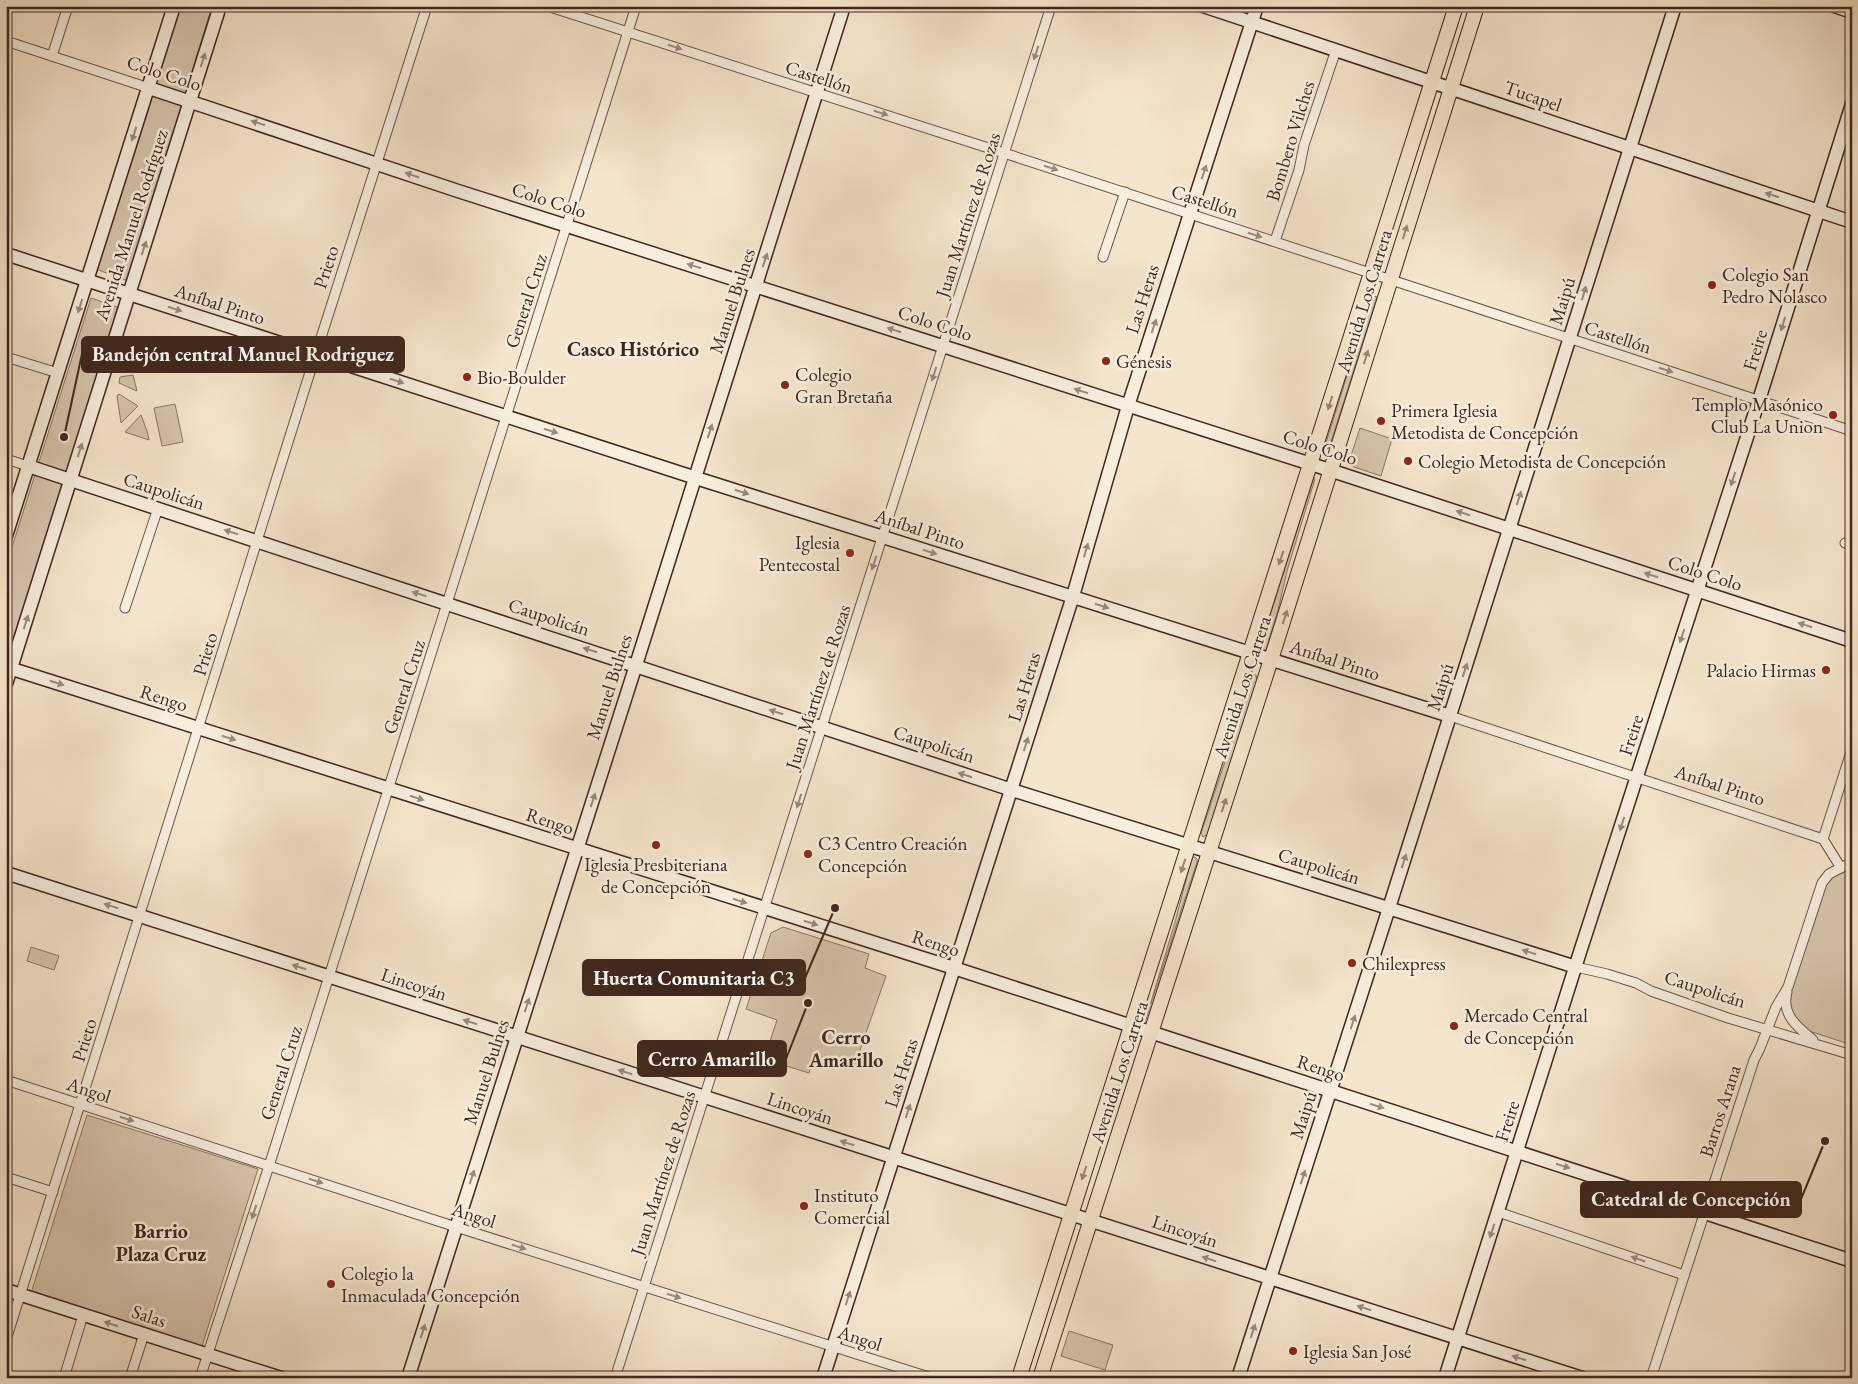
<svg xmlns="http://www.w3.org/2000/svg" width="1858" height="1384" font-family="'EB Garamond',serif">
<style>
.green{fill:#d6c5ae;stroke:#8a7666}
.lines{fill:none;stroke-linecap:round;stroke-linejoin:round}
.street-casing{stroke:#6c5649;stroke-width:11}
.secondary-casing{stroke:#3f271d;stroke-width:15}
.primary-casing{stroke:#3f271d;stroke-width:16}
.street{stroke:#f8eede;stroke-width:9}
.secondary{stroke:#f8eede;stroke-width:12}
.primary{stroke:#f5e5cc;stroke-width:14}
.oneway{fill:#9c8a7e}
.oneway2{fill:#9a8674}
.poi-dot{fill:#8f2418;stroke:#f8eede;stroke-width:2}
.labels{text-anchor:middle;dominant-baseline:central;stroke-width:5;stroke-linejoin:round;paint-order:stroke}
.street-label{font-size:19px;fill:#3f271d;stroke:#f8eede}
.poi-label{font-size:19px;fill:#3f271d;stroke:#f8eede;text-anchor:start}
.neighbourhood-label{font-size:20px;font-weight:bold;fill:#3f271d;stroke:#f8eede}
.leader{fill:none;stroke:#3f271d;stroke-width:2}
.callout-dot{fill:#3f271d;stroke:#f8eede;stroke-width:2}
.callout{fill:#3f271d;stroke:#3f271d;stroke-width:2}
.callout-label{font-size:20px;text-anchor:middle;font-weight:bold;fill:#fff}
</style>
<rect width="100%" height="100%" fill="#f5e5cc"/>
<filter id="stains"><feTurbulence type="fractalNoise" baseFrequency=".004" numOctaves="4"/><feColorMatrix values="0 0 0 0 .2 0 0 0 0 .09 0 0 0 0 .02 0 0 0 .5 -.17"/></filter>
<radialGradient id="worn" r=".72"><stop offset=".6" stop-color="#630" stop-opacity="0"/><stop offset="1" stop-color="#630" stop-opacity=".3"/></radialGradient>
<!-- green -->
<g class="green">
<path d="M181,6H212L128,281L96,269Z"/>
<path d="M1372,296L1377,297L1329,448L1324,449Z"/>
<path d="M91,298L123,309L6,662V566Z"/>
<path d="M133,375L137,391L119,383L120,377Z"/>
<path d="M119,394L138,406L121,423L117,396Z"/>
<path d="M175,404L183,442L162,446L154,408Z"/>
<path d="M141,415L147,431L149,440L125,432Z"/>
<path d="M1360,428L1392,439L1381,476L1348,465Z"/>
<path d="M1314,477L1315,479L1287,571L1278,610L1266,650L1264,651L1260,647Z"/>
<path d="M1254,675H1256L1257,681L1208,834L1203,837L1201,833Z"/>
<path d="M1192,857H1195L1197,859V862L1145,1022L1175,922Z"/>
<path d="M1852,867V1045L1806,1030L1793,1018L1789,998L1826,883L1832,877Z"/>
<path d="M783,927L869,954L865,968L886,976L854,1067L815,1055L809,1073L764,1059L777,1020L746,1009L771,933Z"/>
<path d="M31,947L59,956L54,970L27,961Z"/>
<path d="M87,1115L258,1169L202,1346L31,1293Z"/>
<path d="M1069,1331L1113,1345L1105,1370L1061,1356Z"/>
</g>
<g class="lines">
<defs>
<g id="street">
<path d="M547,6L1004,153L1852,431"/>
<path d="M6,41L149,88"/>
<path d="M52,56L68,6"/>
<path d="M1275,241L1299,170L1304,145L1336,50"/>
<path d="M1103,257L1125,192"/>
<path d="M6,357L58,373"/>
<path d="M6,459L28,466"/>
<path d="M1845,543L1852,545"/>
<path d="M125,608L158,508"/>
<path d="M1450,716L1823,839"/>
<path d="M1823,839L1852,749"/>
<path d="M1823,839L1841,868"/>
<path d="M1576,967L1607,974L1636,983L1651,991L1728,1018L1852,1055"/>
<path d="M1787,992C1781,1014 1797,1027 1813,1040"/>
<path d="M6,1080L456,1227L932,1378"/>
<path d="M6,1177L53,1192"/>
<path d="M1498,1212L1684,1275"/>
<path d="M6,1340L311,369L427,6"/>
<path d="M64,1378L83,1315"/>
<path d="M130,1378L144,1334"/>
<path d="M200,1378L269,1166L636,6"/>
<path d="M615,1378L1051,6"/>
<path d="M1651,1378L1754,1060L1760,1048L1776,1007L1788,987L1822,883L1829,874L1852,862"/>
</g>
<g id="secondary">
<path d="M1203,6L1852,222"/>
<path d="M1834,6L1852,12"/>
<path d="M149,88L458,191L1311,464L1852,641"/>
<path d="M6,254L696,478L1450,716"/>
<path d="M28,466L1012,790L1576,967"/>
<path d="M6,536L174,6"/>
<path d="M6,667L954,968L1852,1261"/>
<path d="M6,684L220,6"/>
<path d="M6,873L1582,1378"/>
<path d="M6,1290L281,1378"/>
<path d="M408,1378L636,665L844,6"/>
<path d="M823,1378L1073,596L1128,406L1257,6"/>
<path d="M1238,1378L1389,908L1675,6"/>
<path d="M1445,1378L1580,952L1759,400L1852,104"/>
</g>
<g id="primary">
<path d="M1019,1378L1456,6"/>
<path d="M1040,1378L1275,647L1477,6"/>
</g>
</defs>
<!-- street casing -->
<use href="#street" class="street-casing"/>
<!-- secondary casing -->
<use href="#secondary" class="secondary-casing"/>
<!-- primary casing -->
<use href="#primary" class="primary-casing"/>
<!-- street -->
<use href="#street" class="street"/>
<!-- secondary -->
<use href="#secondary" class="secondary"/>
<!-- primary -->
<use href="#primary" class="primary"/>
</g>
<!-- one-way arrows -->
<defs><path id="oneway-solid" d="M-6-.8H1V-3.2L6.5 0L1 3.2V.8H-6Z" transform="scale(1.25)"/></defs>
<g class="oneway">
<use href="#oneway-solid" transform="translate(675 47) rotate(18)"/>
<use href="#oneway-solid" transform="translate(1036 53) rotate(108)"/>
<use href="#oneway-solid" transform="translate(203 60) rotate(-72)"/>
<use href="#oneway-solid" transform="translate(881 113) rotate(18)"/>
<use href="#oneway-solid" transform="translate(258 123) rotate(-162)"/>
<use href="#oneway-solid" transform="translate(134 134) rotate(108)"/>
<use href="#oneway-solid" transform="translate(1051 168) rotate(18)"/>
<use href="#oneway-solid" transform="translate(1204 172) rotate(-72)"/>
<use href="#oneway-solid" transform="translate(412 175) rotate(-161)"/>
<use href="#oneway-solid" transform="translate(1772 195) rotate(-162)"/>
<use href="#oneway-solid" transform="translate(1255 235) rotate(18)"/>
<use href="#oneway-solid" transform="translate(144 248) rotate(-72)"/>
<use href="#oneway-solid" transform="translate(765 260) rotate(-72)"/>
<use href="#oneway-solid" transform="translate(694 266) rotate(-163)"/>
<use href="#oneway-solid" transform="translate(1584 293) rotate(-73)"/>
<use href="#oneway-solid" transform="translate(80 306) rotate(108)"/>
<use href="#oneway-solid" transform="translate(175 309) rotate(18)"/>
<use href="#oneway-solid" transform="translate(1783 324) rotate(107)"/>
<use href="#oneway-solid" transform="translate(1154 326) rotate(-72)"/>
<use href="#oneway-solid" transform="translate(894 330) rotate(-162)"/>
<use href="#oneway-solid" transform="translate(1666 370) rotate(18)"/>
<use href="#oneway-solid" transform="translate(934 374) rotate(108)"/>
<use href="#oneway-solid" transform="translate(397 381) rotate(18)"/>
<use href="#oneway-solid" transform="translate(1081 391) rotate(-162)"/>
<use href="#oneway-solid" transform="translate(551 431) rotate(18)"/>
<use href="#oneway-solid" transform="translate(710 431) rotate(-72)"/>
<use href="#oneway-solid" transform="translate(80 450) rotate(-72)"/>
<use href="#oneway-solid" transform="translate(1733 479) rotate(108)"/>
<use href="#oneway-solid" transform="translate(742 492) rotate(18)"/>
<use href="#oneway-solid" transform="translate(1519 498) rotate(-72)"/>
<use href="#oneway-solid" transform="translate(1463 513) rotate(-162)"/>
<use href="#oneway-solid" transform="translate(231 532) rotate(-162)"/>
<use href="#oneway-solid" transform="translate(1086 550) rotate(-74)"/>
<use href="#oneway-solid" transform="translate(930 552) rotate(18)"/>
<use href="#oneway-solid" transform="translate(874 563) rotate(108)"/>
<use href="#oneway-solid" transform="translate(1651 575) rotate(-162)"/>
<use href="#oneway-solid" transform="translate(419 594) rotate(-162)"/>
<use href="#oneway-solid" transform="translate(1102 606) rotate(18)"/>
<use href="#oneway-solid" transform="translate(26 622) rotate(-72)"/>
<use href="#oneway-solid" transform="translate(1805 625) rotate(-162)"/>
<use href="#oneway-solid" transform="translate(1682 636) rotate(108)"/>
<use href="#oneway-solid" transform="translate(590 650) rotate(-162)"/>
<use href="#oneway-solid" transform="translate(1465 670) rotate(-72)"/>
<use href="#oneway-solid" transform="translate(57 683) rotate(18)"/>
<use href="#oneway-solid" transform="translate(776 712) rotate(-162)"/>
<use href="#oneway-solid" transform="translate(229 738) rotate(18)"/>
<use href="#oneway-solid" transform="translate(1026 744) rotate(-73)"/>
<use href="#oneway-solid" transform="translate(965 775) rotate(-162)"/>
<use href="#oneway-solid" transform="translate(417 798) rotate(18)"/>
<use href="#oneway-solid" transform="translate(593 800) rotate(-72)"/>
<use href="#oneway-solid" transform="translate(799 801) rotate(108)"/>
<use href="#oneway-solid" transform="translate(1622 824) rotate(108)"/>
<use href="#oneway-solid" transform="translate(1404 861) rotate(-72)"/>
<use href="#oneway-solid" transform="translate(740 901) rotate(18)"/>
<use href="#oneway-solid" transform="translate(111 906) rotate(-162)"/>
<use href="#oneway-solid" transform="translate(811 923) rotate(18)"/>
<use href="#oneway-solid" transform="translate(1529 952) rotate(-162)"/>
<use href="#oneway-solid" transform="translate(299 967) rotate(-162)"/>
<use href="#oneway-solid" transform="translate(527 1005) rotate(-72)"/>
<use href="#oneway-solid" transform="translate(470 1022) rotate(-162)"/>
<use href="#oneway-solid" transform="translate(1353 1022) rotate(-72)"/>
<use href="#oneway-solid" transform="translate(625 1072) rotate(-162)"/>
<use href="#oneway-solid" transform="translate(1377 1106) rotate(18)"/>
<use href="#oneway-solid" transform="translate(908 1111) rotate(-72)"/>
<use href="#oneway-solid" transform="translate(127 1119) rotate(18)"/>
<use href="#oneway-solid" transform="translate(847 1143) rotate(-162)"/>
<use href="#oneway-solid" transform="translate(1563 1166) rotate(18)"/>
<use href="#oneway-solid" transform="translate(472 1177) rotate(-72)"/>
<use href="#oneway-solid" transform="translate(1303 1177) rotate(-72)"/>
<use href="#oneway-solid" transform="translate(316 1181) rotate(18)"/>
<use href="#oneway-solid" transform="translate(254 1212) rotate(108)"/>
<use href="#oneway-solid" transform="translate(1492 1231) rotate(108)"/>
<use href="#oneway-solid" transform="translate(519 1247) rotate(18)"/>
<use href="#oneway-solid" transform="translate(1209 1259) rotate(-162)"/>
<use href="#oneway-solid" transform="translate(1638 1259) rotate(-161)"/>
<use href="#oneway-solid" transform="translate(674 1296) rotate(18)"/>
<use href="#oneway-solid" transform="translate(848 1298) rotate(-72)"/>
<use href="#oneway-solid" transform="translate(1364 1308) rotate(-162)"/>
<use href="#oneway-solid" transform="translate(111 1324) rotate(-162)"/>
<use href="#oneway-solid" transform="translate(423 1331) rotate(-72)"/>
<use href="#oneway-solid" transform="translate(1253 1331) rotate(-72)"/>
<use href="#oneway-solid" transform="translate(1519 1358) rotate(-162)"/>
</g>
<g class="oneway2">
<use href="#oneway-solid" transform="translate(1405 232) rotate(-73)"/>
<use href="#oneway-solid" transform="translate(1366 357) rotate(-73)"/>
<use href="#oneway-solid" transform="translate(1330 403) rotate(108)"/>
<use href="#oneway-solid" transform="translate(1281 558) rotate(108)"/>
<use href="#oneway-solid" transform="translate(1285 617) rotate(-72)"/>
<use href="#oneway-solid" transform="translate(1224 805) rotate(-72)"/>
<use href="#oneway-solid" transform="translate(1183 866) rotate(108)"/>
<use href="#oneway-solid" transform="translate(1084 1173) rotate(108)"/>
</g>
<!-- markers -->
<g class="poi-dot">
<circle cx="1712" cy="285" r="5"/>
<circle cx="1106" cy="361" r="5"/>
<circle cx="467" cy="377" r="5"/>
<circle cx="785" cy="385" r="5"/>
<circle cx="1833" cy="415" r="5"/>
<circle cx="1381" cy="421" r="5"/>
<circle cx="1408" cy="461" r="5"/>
<circle cx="850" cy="553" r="5"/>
<circle cx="1826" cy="670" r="5"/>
<circle cx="656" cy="845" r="5"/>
<circle cx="808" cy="854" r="5"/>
<circle cx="1352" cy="963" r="5"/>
<circle cx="1454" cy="1026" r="5"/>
<circle cx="804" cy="1206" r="5"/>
<circle cx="331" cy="1284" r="5"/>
<circle cx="1293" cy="1351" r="5"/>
</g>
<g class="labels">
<!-- street labels -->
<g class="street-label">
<text transform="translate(164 73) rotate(18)">Colo Colo</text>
<text transform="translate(819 77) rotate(18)">Castellón</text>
<text transform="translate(1533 96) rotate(19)">Tucapel</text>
<text transform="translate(1290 141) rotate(-73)">Bombero Vilches</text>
<text transform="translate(549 200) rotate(18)">Colo Colo</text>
<text transform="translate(1205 201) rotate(18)">Castellón</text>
<text transform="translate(968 215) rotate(-72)">Juan Martínez de Rozas</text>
<text transform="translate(131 225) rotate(-72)">Avenida Manuel Rodríguez</text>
<text transform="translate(326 267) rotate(-72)">Prieto</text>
<text transform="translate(1142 299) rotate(-72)">Las Heras</text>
<text transform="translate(526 301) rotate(-72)">General Cruz</text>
<text transform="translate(732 301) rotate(-72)">Manuel Bulnes</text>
<text transform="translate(1364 301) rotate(-73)">Avenida Los Carrera</text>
<text transform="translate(1562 301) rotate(-73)">Maipú</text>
<text transform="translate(220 304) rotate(18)">Aníbal Pinto</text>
<text transform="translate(935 323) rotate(18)">Colo Colo</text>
<text transform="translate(1618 337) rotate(18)">Castellón</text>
<text transform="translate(1755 350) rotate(-73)">Freire</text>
<text transform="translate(1320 447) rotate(18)">Colo Colo</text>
<text transform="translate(164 491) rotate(18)">Caupolicán</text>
<text transform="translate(920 529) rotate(18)">Aníbal Pinto</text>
<text transform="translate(1705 573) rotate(18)">Colo Colo</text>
<text transform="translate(549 617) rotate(18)">Caupolicán</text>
<text transform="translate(205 654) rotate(-73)">Prieto</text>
<text transform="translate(1335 660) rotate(18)">Aníbal Pinto</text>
<text transform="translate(404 687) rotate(-72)">General Cruz</text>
<text transform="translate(609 687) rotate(-72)">Manuel Bulnes</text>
<text transform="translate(818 687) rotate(-72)">Juan Martínez de Rozas</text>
<text transform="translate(1024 687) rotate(-73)">Las Heras</text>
<text transform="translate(1242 687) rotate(-72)">Avenida Los Carrera</text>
<text transform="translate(1440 687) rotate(-72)">Maipú</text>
<text transform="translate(164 698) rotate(18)">Rengo</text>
<text transform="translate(1631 735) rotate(-72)">Freire</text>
<text transform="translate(934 744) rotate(18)">Caupolicán</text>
<text transform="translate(1720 785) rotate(18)">Aníbal Pinto</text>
<text transform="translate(550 821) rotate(18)">Rengo</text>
<text transform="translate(1319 866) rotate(17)">Caupolicán</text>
<text transform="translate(936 943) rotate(18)">Rengo</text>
<text transform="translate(414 984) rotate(18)">Lincoyán</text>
<text transform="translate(1705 989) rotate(18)">Caupolicán</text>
<text transform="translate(84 1040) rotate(-73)">Prieto</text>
<text transform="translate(1321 1068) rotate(18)">Rengo</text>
<text transform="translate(486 1072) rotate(-72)">Manuel Bulnes</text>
<text transform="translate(1119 1072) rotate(-72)">Avenida Los Carrera</text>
<text transform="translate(281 1073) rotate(-72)">General Cruz</text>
<text transform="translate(901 1073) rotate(-72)">Las Heras</text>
<text transform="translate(89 1090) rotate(18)">Angol</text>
<text transform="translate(800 1108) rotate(18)">Lincoyán</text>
<text transform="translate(1720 1111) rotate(-72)">Barros Arana</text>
<text transform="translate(1303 1115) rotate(-72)">Maipú</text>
<text transform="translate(1507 1121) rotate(-72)">Freire</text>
<text transform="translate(663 1173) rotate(-72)">Juan Martínez de Rozas</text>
<text transform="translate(474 1215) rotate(18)">Angol</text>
<text transform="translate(1185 1231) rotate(18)">Lincoyán</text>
<text transform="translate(149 1316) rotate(18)">Salas</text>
<text transform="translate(860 1338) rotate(18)">Angol</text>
</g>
<!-- poi labels -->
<g class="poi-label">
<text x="1722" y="274">Colegio San<tspan x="1722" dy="22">Pedro Nolasco</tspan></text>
<text x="1116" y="361">Génesis</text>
<text x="795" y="374">Colegio<tspan x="795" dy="22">Gran Bretaña</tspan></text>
<text x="477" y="377">Bio-Boulder</text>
<text x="1823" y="404" text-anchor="end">Templo Masónico<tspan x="1823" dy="22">Club La Union</tspan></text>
<text x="1391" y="410">Primera Iglesia<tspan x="1391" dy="22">Metodista de Concepción</tspan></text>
<text x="1418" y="461">Colegio Metodista de Concepción</text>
<text x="840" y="542" text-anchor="end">Iglesia<tspan x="840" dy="22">Pentecostal</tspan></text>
<text x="1816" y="670" text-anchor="end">Palacio Hirmas</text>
<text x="818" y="843">C3 Centro Creación<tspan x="818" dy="22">Concepción</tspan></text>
<text x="656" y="864" text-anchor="middle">Iglesia Presbiteriana<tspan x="656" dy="22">de Concepción</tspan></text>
<text x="1362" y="963">Chilexpress</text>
<text x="1464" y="1015">Mercado Central<tspan x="1464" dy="22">de Concepción</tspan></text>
<text x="814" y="1195">Instituto<tspan x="814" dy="22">Comercial</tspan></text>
<text x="341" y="1273">Colegio la<tspan x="341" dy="22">Inmaculada Concepción</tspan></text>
<text x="1303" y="1351">Iglesia San José</text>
</g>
<!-- neighbourhood labels -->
<g class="neighbourhood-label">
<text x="633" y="349">Casco Histórico</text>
<text x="846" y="1037">Cerro<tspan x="846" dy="23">Amarillo</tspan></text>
<text x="161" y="1231">Barrio<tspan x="161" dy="23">Plaza Cruz</tspan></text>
</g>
</g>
<!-- callouts -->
<path class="leader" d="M64 437L82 354M835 908L805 978M808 1003L786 1059M1825 1141L1801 1199"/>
<g class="callout-dot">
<circle cx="64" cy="437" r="5"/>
<circle cx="835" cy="908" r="5"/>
<circle cx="808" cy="1003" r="5"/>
<circle cx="1825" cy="1141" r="5"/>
</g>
<g class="callout">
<rect x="82" y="337" width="322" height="35" rx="5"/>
<rect x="583" y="960" width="222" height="35" rx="5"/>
<rect x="638" y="1041" width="148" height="35" rx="5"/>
<rect x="1581" y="1182" width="220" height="35" rx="5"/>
</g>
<g class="callout-label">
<text x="243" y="361">Bandejón central Manuel Rodriguez</text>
<text x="694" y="985">Huerta Comunitaria C3</text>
<text x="712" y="1066">Cerro Amarillo</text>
<text x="1691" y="1206">Catedral de Concepción</text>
</g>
<!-- margin -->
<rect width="1858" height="1384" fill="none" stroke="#f5e5cc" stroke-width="25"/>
<rect x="8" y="8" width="1843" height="1369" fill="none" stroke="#3f271d" stroke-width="2.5"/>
<rect x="12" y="12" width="1833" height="1359" fill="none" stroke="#3f271d"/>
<rect width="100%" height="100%" filter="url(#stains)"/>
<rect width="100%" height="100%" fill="url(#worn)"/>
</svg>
